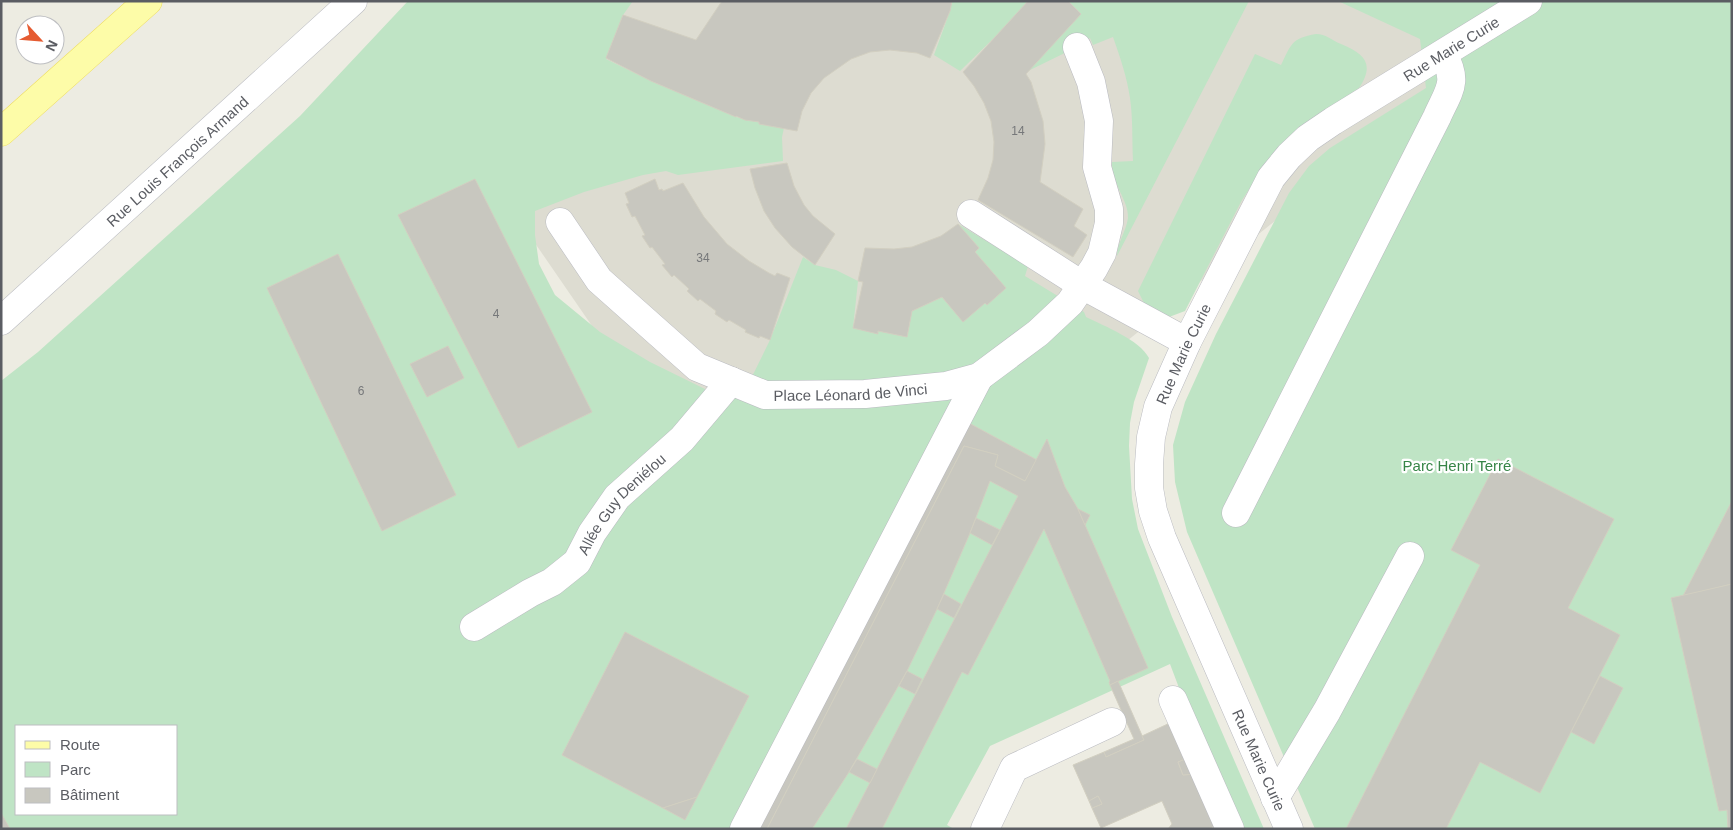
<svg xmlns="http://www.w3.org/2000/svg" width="1733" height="830" font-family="Helvetica,sans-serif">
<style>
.education{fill:#dddcd1}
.green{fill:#bfe4c5;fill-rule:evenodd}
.building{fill:#c8c7bf;stroke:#d2cfc1}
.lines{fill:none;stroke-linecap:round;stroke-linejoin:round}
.minor-casing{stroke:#babbc1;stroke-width:29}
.major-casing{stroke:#eedb5b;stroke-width:29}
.minor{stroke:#fff;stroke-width:28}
.major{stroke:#fdfca8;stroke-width:28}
.labels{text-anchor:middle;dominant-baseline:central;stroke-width:4.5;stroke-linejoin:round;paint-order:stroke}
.number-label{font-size:12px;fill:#76787a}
.street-label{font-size:15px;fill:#5b5d63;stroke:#fff}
.park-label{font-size:15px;fill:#378547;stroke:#fff}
</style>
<rect width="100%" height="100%" fill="#edece2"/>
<!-- education -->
<path class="education" d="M448,1H1587L1387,130L1090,371L724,414L623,371L506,201Z"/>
<!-- green -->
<g class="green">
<path d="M408,1H633L623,15L606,59L651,81L736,117L784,128L782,137L783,161L678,175L666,171L643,175L584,192L535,211V235L539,264L555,295L600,332L650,362L707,390L742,397L770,340L803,257L815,265L836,270L858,281L853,328L878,333V331L907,337L912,311L942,297L963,321L975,252L979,248L958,224L1028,266L1025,276L1084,312L1086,317C1104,326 1140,340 1149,358L1134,402L1130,423L1129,446L1132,499L1138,529L1172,617L1264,829H1243L1192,709H1187L1170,664L990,746L947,825L954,829H1V381L38,352L300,116ZM16,726H176V814H16Z"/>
<path d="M952,1H1028L995,37L960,71L934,55L950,11Z"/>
<path d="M1068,1H1249L1117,256C1117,243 1126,232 1128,218C1129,200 1111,184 1112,162L1133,161C1132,140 1133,119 1130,98C1127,77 1120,57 1113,37L1093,45L1090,38L1077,47L1028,71Z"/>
<path d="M1338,1H1732V829H1315L1187,532L1175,482L1173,445L1185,402L1216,334L1289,193L1309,166L1330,148L1426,88L1420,39Z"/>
<path d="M1316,34C1326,34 1331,40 1341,44C1365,54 1375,64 1359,88L1289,136L1271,156L1242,200L1185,311L1169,317L1145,305L1138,291L1255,54L1281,65C1291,45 1291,38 1316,34Z"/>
</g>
<!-- building -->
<g class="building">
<path d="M722,1H952L950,11L930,58L917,53L890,50L870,52L851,59L824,78L811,93L802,111L797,131L759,124V122L745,120L736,116V117L651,81L606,58L623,15L696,40Z"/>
<path d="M1028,1H1068L1081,14L1026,74L1031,82L1043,121L1045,144L1040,182L1083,209L1074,226L1087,235L1073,257L978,200L988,178L993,160L994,142L991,121L984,103L974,86L963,72Z"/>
<path d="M787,163L794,186L804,205L813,216L835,234L815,265L792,247L775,228L764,211L755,188L750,169Z"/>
<path d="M475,179L592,412L518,448L398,215Z"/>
<path d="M655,179L659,190L662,189L663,191L683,183L704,217L727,244L749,261L769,273L775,276L777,273L790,278L770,340L760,336L759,338L745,332L746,330L729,320L727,322L715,314L716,311L700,299L698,301L687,291L689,289L687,287L674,275L672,277L662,265L665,264L652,247L650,248L642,236L645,235L635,216L632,217L626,204L629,203L625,193Z"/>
<path d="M958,224L979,248L975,252L1006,288L987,305L985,303L963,322L942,297L912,311L907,337L878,331V334L853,328L863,282L858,281L865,248L894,249L912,247L941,236Z"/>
<path d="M338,254L456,495L382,531L267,288Z"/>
<path d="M448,346L464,378L427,397L410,364Z"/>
<path d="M967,422L1037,460L1025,481L995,466L998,455L964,446L767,829H757Z"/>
<path d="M1047,439L1065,487L1078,509L1148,668L1110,685L1109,682L1110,681L1044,529L968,675L962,672L882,829H846L1018,496L990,481L970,533L937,609L907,671L849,772L812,829H767L964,446L998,455L995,466L1025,481Z"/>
<path d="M1498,459L1614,519L1568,608L1620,635L1540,793L1480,762L1446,829H1346L1480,565L1451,550Z"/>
<path d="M1732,501V584L1683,596Z"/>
<path d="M1078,509L1090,515L1085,525Z"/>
<path d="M976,518L1000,530L992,545L970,533Z"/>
<path d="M1732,584V829H1728L1727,810L1719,811L1671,598Z"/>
<path d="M944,594L961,604L954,618L937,609Z"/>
<path d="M625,632L749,696L697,797L663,808L562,755Z"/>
<path d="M907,671L922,679L915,694L899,686Z"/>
<path d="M1600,676L1623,688L1594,744L1571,732Z"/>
<path d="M1118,681L1144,740L1106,757L1104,752L1134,739L1110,685Z"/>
<path d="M1172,722L1188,758L1178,762L1183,775L1195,774L1217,825L1208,829H1168L1172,824L1162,801L1101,828L1092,808L1102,804L1098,796L1089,801L1073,765L1104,752L1106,757L1144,740L1142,736Z"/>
<path d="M1188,758L1195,774L1183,775L1178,762Z"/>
<path d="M857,759L877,769L870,783L849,772Z"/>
<path d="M1098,796L1102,804L1092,808L1089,801Z"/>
<path d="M697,797L685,820L663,808Z"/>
<path d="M1,813L10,829H1Z"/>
</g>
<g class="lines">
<defs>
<g id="minor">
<path d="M971,214L1082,285L1187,342"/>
<path id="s1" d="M560,222L599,280L697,367L765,395L865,394L946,386L979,377L1038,333L1070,303L1094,268L1102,253L1109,223V209L1097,167L1099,121L1091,82L1077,47"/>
<path id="s2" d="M1,321L353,1"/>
<path d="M1236,513L1437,117C1449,90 1459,82 1443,54"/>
<path id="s3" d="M474,627L530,593L552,582L577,562L592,533L617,497L682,439L731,381"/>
<path d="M1173,700L1230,829"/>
<path d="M1275,798L1327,711L1410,556"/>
<path d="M744,829L979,377"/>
<path d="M985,829L1014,768L1112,722"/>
<path id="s4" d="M1289,829L1162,538L1153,511L1149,488V464L1151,437L1158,407L1187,342L1271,178L1289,156L1308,138L1333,121L1528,1"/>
</g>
<path id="major" d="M1,132L148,1"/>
</defs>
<!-- minor casing -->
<use href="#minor" class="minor-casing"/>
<!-- major casing -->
<use href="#major" class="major-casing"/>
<!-- minor -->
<use href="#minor" class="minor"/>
<!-- major -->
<use href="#major" class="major"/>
</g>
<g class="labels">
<!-- number labels -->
<g class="number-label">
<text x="1018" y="131">14</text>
<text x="703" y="258">34</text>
<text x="496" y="314">4</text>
<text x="361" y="391">6</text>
</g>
<!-- street labels -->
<g class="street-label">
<text stroke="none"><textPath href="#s4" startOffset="930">Rue Marie Curie</textPath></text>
<text stroke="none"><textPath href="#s2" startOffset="238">Rue Louis François Armand</textPath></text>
<text stroke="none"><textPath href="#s4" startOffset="510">Rue Marie Curie</textPath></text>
<text stroke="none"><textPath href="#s1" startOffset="360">Place Léonard de Vinci</textPath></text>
<text stroke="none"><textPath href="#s3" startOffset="196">Allée Guy Deniélou</textPath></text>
<text transform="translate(1259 760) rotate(66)">Rue Marie Curie</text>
</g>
<!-- park labels -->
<g class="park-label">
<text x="1457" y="465">Parc Henri Terré</text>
</g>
</g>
<!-- border -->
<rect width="1733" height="830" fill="none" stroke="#5b5d63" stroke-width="5"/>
<!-- legend -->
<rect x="15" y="725" width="162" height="90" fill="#ffffff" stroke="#bdbec1"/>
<rect x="25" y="741" width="25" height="8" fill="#fdfca8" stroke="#bdbec1"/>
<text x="60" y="750" font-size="15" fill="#5b5d63">Route</text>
<rect x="25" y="762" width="25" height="15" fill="#bfe4c5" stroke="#bdbec1"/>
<text x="60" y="775" font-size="15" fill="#5b5d63">Parc</text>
<rect x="25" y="788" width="25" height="15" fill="#c8c7bf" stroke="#bdbec1"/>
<text x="60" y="800" font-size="15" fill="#5b5d63">Bâtiment</text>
<!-- north arrow -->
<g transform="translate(40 40) rotate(116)"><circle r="24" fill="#ffffff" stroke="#bdbec1"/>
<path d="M0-4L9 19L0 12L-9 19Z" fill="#e55b31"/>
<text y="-8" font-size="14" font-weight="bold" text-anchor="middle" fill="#5b5d63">N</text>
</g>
</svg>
